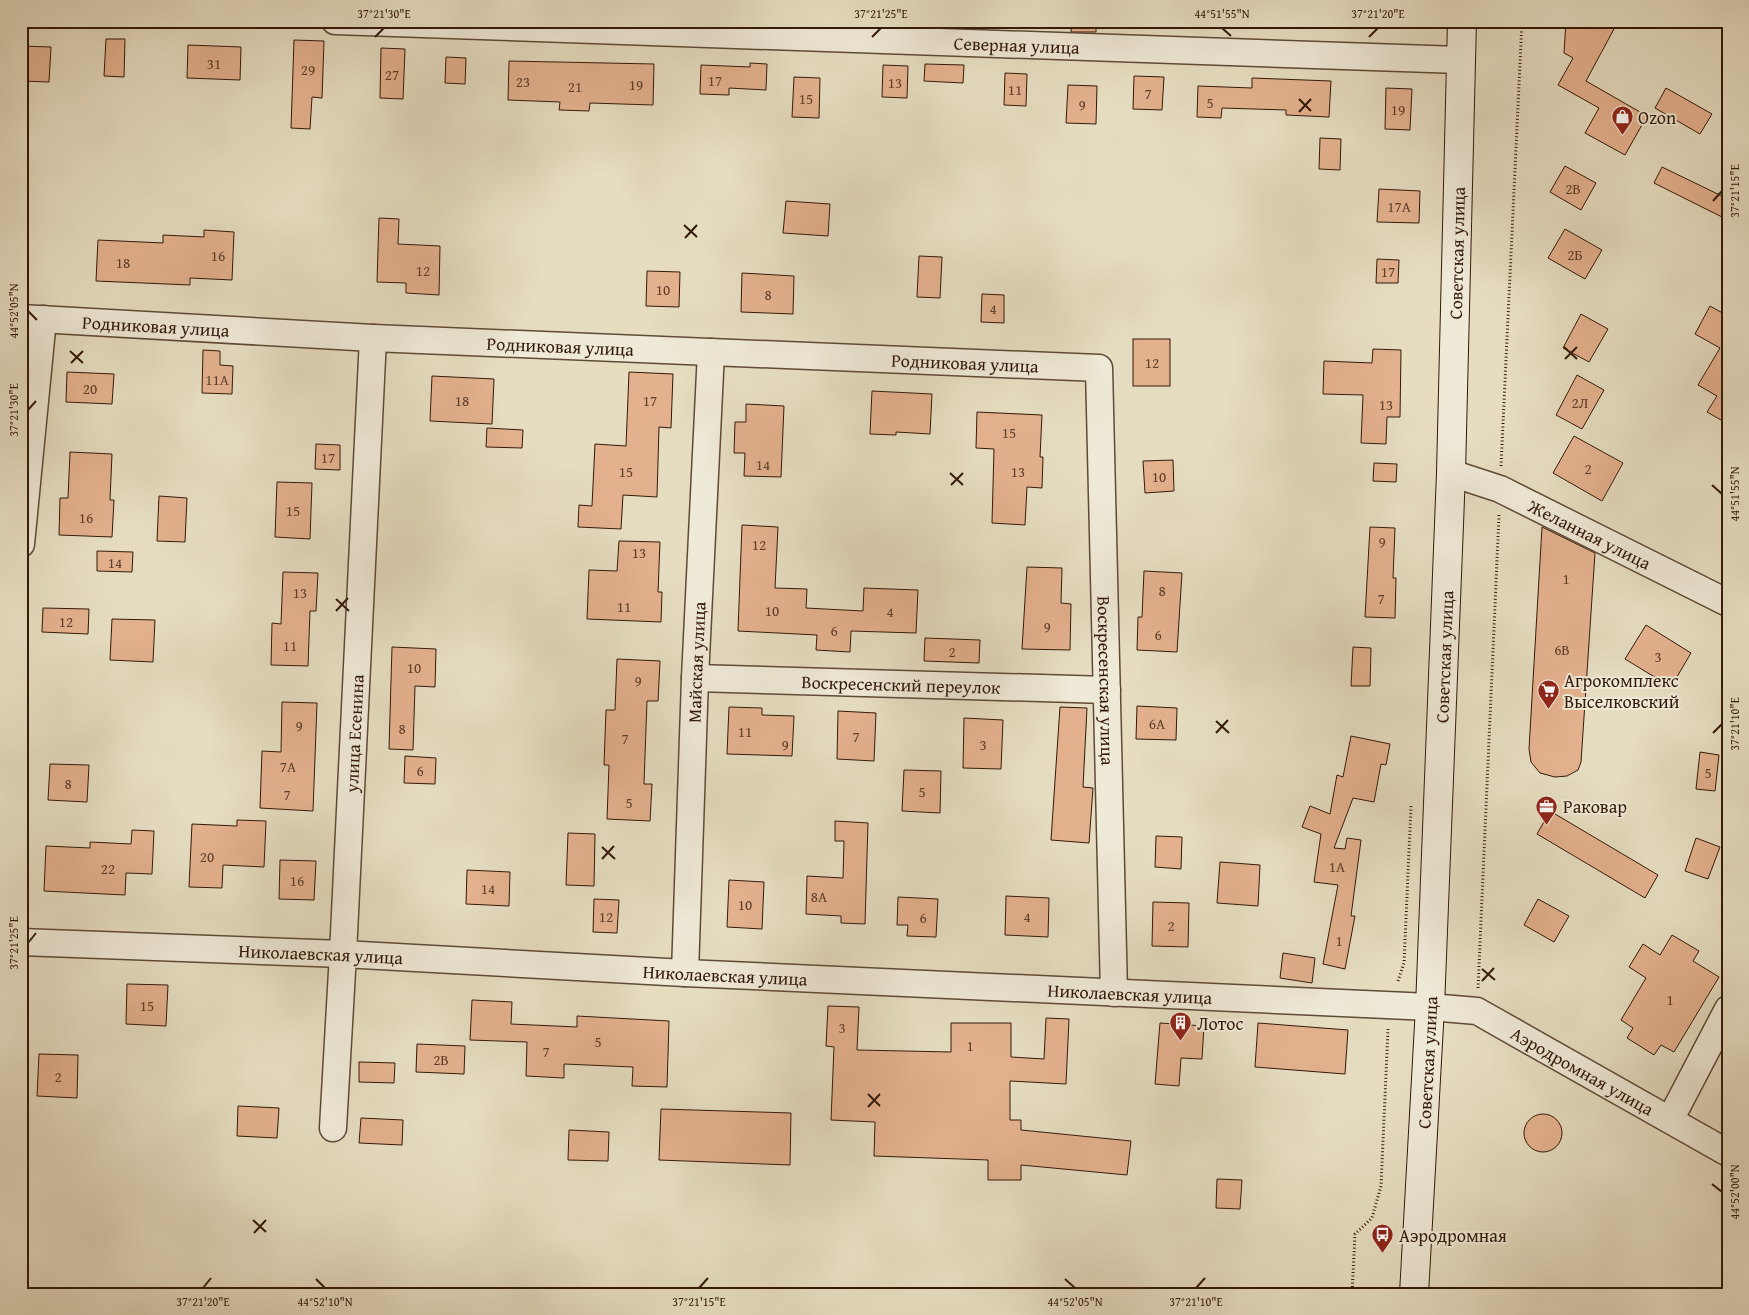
<svg xmlns="http://www.w3.org/2000/svg" width="1749" height="1315" font-family="'Gentium Book Plus',serif">
<style>
.building{fill:#e4b18e;stroke:#321908}
.lines{fill:none;stroke-linecap:round;stroke-linejoin:round}
.minor-casing{stroke:#5f4a36;stroke-width:29}
.secondary-casing{stroke:#321908;stroke-width:30}
.path{stroke:#321908;stroke-width:3;stroke-dasharray:1 2.5;stroke-linecap:butt}
.minor{stroke:#efe9d7;stroke-width:26}
.secondary{stroke:#efe9d7;stroke-width:28}
.ticks{fill:none;stroke:#321908;stroke-width:2}
.labels{text-anchor:middle;dominant-baseline:central;stroke-width:4;stroke-linejoin:round;paint-order:stroke}
.number-label{font-size:15px;fill:#5e3f2a}
.street-label{font-size:18px;fill:#321908;stroke:#efe9d7}
.poi-label{font-size:18px;fill:#321908;stroke:#efe9d7;text-anchor:start}
.neatline{fill:none;stroke:#321908;stroke-width:2}
.ticks-label{font-size:12px;text-anchor:middle;fill:#321908}
</style>
<rect width="100%" height="100%" fill="#e6ddc1"/>
<filter id="stains"><feTurbulence type="fractalNoise" baseFrequency=".004" numOctaves="4"/><feColorMatrix values="0 0 0 0 .2 0 0 0 0 .09 0 0 0 0 .02 0 0 0 .5 -.17"/></filter>
<radialGradient id="worn" r=".72"><stop offset=".6" stop-color="#630" stop-opacity="0"/><stop offset="1" stop-color="#630" stop-opacity=".3"/></radialGradient>
<!-- building -->
<g class="building">
<path d="M1072,21H1096V32H1071Z"/>
<path d="M1566,21H1603L1615,27L1586,81L1647,116L1625,155L1585,133L1599,108L1558,85L1573,58L1564,53Z"/>
<path d="M106,39H125L124,77L104,76Z"/>
<path d="M294,40L324,41L322,98L312,97L310,129L291,128Z"/>
<path d="M188,45L241,47L240,80L187,78Z"/>
<path d="M21,46L51,47L49,82L21,81Z"/>
<path d="M381,48L405,49L403,99L380,98Z"/>
<path d="M446,57L466,58L465,84L445,83Z"/>
<path d="M509,61L654,64L653,105L590,103L589,111L559,110L560,102L508,100Z"/>
<path d="M750,63L767,64L766,90L729,88V95L700,94L701,65L750,67Z"/>
<path d="M925,64L964,65L963,83L924,81Z"/>
<path d="M883,65L908,66L907,98L882,97Z"/>
<path d="M1005,73L1027,74L1026,106L1004,105Z"/>
<path d="M1134,76L1164,77L1162,110L1133,109Z"/>
<path d="M794,77L820,78L819,118L792,117Z"/>
<path d="M1252,78L1331,81L1329,117L1286,115V110L1222,108L1221,118L1197,117L1198,86L1252,88Z"/>
<path d="M1068,85L1097,86L1096,124L1066,123Z"/>
<path d="M1386,88L1412,89L1410,130L1385,129Z"/>
<path d="M1666,88L1712,114L1700,134L1655,108Z"/>
<path d="M1320,138L1341,139L1340,170L1319,169Z"/>
<path d="M1565,166L1596,183L1581,210L1550,192Z"/>
<path d="M1662,167L1728,199V220L1654,183Z"/>
<path d="M1379,189L1420,191L1419,223L1377,222Z"/>
<path d="M786,201L830,204L828,236L783,233Z"/>
<path d="M379,218L399,219L398,244L440,246L439,295L406,293V283L377,282Z"/>
<path d="M1565,229L1602,250L1585,279L1548,258Z"/>
<path d="M204,230L234,232L232,280L190,278V285L96,281L98,240L163,243V235L204,237Z"/>
<path d="M919,256L942,257L940,298L917,297Z"/>
<path d="M1377,259L1399,260L1398,283H1376Z"/>
<path d="M647,271L680,272L679,307L646,306Z"/>
<path d="M742,273L794,276L793,314L741,312Z"/>
<path d="M982,294L1004,295V323L981,322Z"/>
<path d="M1710,306L1728,316V424L1707,412L1717,396L1698,385L1720,348L1695,334Z"/>
<path d="M1581,314L1608,329L1589,362L1563,348Z"/>
<rect x="1133" y="339" width="37" height="47"/>
<path d="M1373,349L1401,350L1400,417H1387L1386,444L1361,443L1363,395L1323,394L1324,361L1372,363Z"/>
<path d="M203,350L220,351V365L233,366L232,394L202,393Z"/>
<path d="M67,372L114,374L112,404L66,402Z"/>
<path d="M629,372L673,374L671,428L659,427L657,497L623,495L621,529L578,527L579,505L592,506L595,444L626,446Z"/>
<path d="M1577,375L1604,390L1582,429L1556,415Z"/>
<path d="M432,376L494,379L492,424L430,421Z"/>
<path d="M872,391L932,394L930,434L896,432V435L870,434Z"/>
<path d="M746,404L784,406L781,477L744,476L745,453H734L735,422H746Z"/>
<path d="M977,412L1042,415L1040,457H1043L1042,488L1027,487L1025,525L992,523L994,449L976,448Z"/>
<path d="M487,428L523,430L522,448L486,447Z"/>
<path d="M1574,436L1623,463L1602,501L1553,473Z"/>
<path d="M316,444L340,445V470L315,469Z"/>
<path d="M70,452L112,454L110,500H114L112,537L59,535L60,498H68Z"/>
<path d="M1173,460L1174,491L1145,493L1143,461Z"/>
<path d="M1374,463L1397,464L1396,482L1373,481Z"/>
<path d="M277,482L312,483L310,539L275,537Z"/>
<path d="M159,496L187,498L185,542L157,541Z"/>
<path d="M742,525L778,527L775,588L807,589L806,608L863,611L864,588L918,590L916,633L851,631L850,652L816,650L817,635L738,631Z"/>
<path d="M1370,527L1395,528L1393,578H1396L1395,618L1365,617Z"/>
<path d="M1542,527L1595,553L1581,762L1578,770L1567,776L1555,777L1540,773L1531,762L1529,749Z"/>
<path d="M619,541L660,542L658,592H662L661,622L587,619L589,570L617,571Z"/>
<path d="M97,551L133,552L132,572L97,571Z"/>
<path d="M1027,567L1062,568L1061,603L1071,604L1070,650L1022,649Z"/>
<path d="M1144,571L1182,573L1177,652L1137,650L1138,617H1142Z"/>
<path d="M283,572L318,573L316,611H310L308,666L271,665L272,623L281,624Z"/>
<path d="M43,608L89,609L88,634L42,632Z"/>
<path d="M112,619L155,620L153,662L110,660Z"/>
<path d="M1646,625L1691,653L1671,687L1625,659Z"/>
<path d="M925,638L980,640L979,663L924,661Z"/>
<path d="M392,647L436,649L435,687L415,686L413,750L389,749Z"/>
<path d="M1353,647L1371,648L1370,686H1351Z"/>
<path d="M617,659L660,661L658,701H647L644,784H652L650,821L607,819L609,765H604L606,710H615Z"/>
<path d="M282,702L317,703L313,811L260,808L262,751L281,752Z"/>
<path d="M1137,706L1177,708L1176,740L1136,739Z"/>
<path d="M729,707L762,708V715L794,716L792,756L727,754Z"/>
<path d="M1060,707L1087,708L1083,787L1093,788L1089,843L1051,840Z"/>
<path d="M838,711L876,713L874,761L837,759Z"/>
<path d="M964,718L1003,720L1001,769L963,768Z"/>
<path d="M1351,736L1390,744L1386,765L1381,764L1374,802L1353,798L1334,848L1345,849L1347,838L1361,840L1351,916H1355L1345,969L1323,964L1338,885L1314,882L1321,834L1302,827L1310,806L1330,814L1337,775L1343,777Z"/>
<path d="M1700,752L1719,755L1715,791L1696,789Z"/>
<path d="M405,756L436,758L435,784L404,783Z"/>
<path d="M50,764L89,765L87,802L48,800Z"/>
<path d="M904,770L941,771L940,813L902,811Z"/>
<path d="M1550,811L1658,875L1645,898L1537,834Z"/>
<path d="M237,820L266,821L264,867L223,865L222,888L189,887L192,824L237,826Z"/>
<path d="M835,821L868,823L865,924L841,923V916L806,914L807,876L843,878L844,841H835Z"/>
<path d="M132,830L154,831L152,874L126,873L125,895L44,891L46,846L90,848V842L131,844Z"/>
<path d="M568,833L595,834L594,886L566,885Z"/>
<path d="M1156,836L1182,837L1181,869L1155,867Z"/>
<path d="M1696,838L1720,847L1708,879L1685,871Z"/>
<path d="M280,860L316,861L314,900L279,899Z"/>
<path d="M1220,862L1260,865L1258,906L1217,903Z"/>
<path d="M467,870L510,872L509,906L466,904Z"/>
<path d="M729,880L764,882L762,929L727,927Z"/>
<path d="M1006,896L1049,898L1048,937L1005,935Z"/>
<path d="M898,897L938,899L936,937L907,936L908,925H897Z"/>
<path d="M594,899L619,900L617,933L593,932Z"/>
<path d="M1538,899L1569,916L1554,942L1524,925Z"/>
<path d="M1153,902L1189,903L1188,947L1152,946Z"/>
<path d="M1672,935L1699,951L1693,961L1719,977L1674,1052L1661,1045L1654,1055L1627,1038L1633,1028L1621,1020L1646,978L1629,967L1643,944L1660,955Z"/>
<path d="M1283,953L1315,958L1312,983L1280,978Z"/>
<path d="M127,984L168,985L166,1026L126,1024Z"/>
<path d="M472,1000L512,1002L511,1024L577,1027V1016L669,1021L667,1087L632,1086L633,1067L564,1064V1078L526,1076L527,1042L470,1040Z"/>
<path d="M828,1006L859,1007L857,1050L951,1052V1023H1011V1057L1044,1059L1046,1018L1069,1019L1066,1084L1010,1081V1120H1021V1130L1131,1141L1127,1175L1021,1165V1180H988V1160L874,1156L875,1122L831,1120L834,1047L826,1046Z"/>
<path d="M1160,1023L1204,1026L1202,1059L1181,1058L1179,1086L1155,1084Z"/>
<path d="M1258,1023L1348,1030L1345,1074L1255,1067Z"/>
<path d="M417,1044L465,1046L464,1074L416,1072Z"/>
<path d="M39,1054L78,1055L77,1098L37,1096Z"/>
<path d="M359,1062L395,1063L394,1083L359,1082Z"/>
<path d="M238,1106L279,1108L277,1138L237,1136Z"/>
<path d="M661,1109L791,1113L790,1165L659,1160Z"/>
<circle cx="1543" cy="1133" r="19"/>
<path d="M361,1118L403,1120L402,1145L359,1143Z"/>
<path d="M569,1130L609,1132L608,1161L568,1160Z"/>
<path d="M1217,1179L1242,1180L1240,1209L1216,1208Z"/>
</g>
<g class="lines">
<defs>
<g id="minor">
<path id="s1" d="M335,21L1460,60"/>
<path id="s2" d="M21,318L373,338L1099,368L1114,993"/>
<path id="s3" d="M1451,473L1500,489L1728,603"/>
<path d="M21,544L43,319"/>
<path id="s4" d="M695,678L1107,690"/>
<path id="s5" d="M21,942L343,954L685,973L1430,1007L1477,1011L1728,1153"/>
<path id="s6" d="M685,973L695,678L711,352"/>
<path d="M1670,1120L1728,1009"/>
<path id="s7" d="M333,1128L343,954L373,338"/>
</g>
<g id="secondary">
<path id="s8" d="M1414,1294L1430,1007L1451,473L1462,21"/>
</g>
</defs>
<!-- minor casing -->
<use href="#minor" class="minor-casing"/>
<!-- secondary casing -->
<use href="#secondary" class="secondary-casing"/>
<!-- path -->
<g class="path">
<path d="M1501,466L1522,21"/>
<path d="M1398,981L1404,963L1411,806"/>
<path d="M1478,988L1499,515"/>
<path d="M1352,1294L1355,1234L1372,1218L1381,1186L1388,1029"/>
</g>
<!-- minor -->
<use href="#minor" class="minor"/>
<!-- secondary -->
<use href="#secondary" class="secondary"/>
</g>
<!-- ticks -->
<path class="ticks" d="M1222,28L1231,36M375,37L384,28M872,37L881,28M1369,37L1378,28M1299,99L1311,111M1299,112L1311,99M1713,201L1722,191M684,225L697,237M685,238L697,225M28,311L37,320M1564,347L1577,359M70,351L83,363M1565,359L1577,347M71,363L83,351M28,410L36,401M950,473L963,485M951,485L963,473M1712,485L1722,494M336,599L349,611M336,611L348,598M1216,721L1229,733M1216,733L1228,720M1713,733L1722,724M602,847L615,859M602,859L614,846M28,943L36,933M1482,969L1495,980M1482,981L1494,968M868,1094L880,1106M868,1107L880,1094M1712,1184L1722,1192M253,1220L266,1232M254,1233L266,1220M316,1279L325,1288M1065,1279L1075,1288M203,1288L211,1278M699,1288L708,1278M1196,1288L1205,1278"/>
<!-- icons -->
<defs>
<symbol id="shop-pin" viewBox="-11 -11 22 30"><path d="M0 17L-7.5 6A9.5 9.5 0 1 1 7.5 6Z" fill="#8f2418" stroke="#efe9d7"/><path d="M-5-2.5h2.3a2.7 3.5 0 0 1 5.4 0H5L5.5 6h-11ZM-1.5-2.5h3a1.5 2.3 0 0 0-3 0Z" fill="#fff"/></symbol>
<symbol id="supermarket-pin" viewBox="-11 -11 22 30"><path d="M0 17L-7.5 6A9.5 9.5 0 1 1 7.5 6Z" fill="#8f2418" stroke="#efe9d7"/><path d="M-6-5.5h2.5l.6 2H6L4.5 2H-2.5L-4.4-4H-6ZM-1.5 3.2a1.3 1.3 0 1 0 .1 0ZM3 3.2a1.3 1.3 0 1 0 .1 0Z" fill="#fff"/></symbol>
<symbol id="office-pin" viewBox="-11 -11 22 30"><path d="M0 17L-7.5 6A9.5 9.5 0 1 1 7.5 6Z" fill="#8f2418" stroke="#efe9d7"/><path d="M-6-3h4V-5.5h4V-3h4V5H-6ZM-1-4.5V-3h2v-1.5ZM-6 0V1H6V0Z" fill="#fff"/></symbol>
<symbol id="building-pin" viewBox="-11 -11 22 30"><path d="M0 17L-7.5 6A9.5 9.5 0 1 1 7.5 6Z" fill="#8f2418" stroke="#efe9d7"/><path d="M-4-6H4V6H1V3H-1V6H-4ZM-2.5-4.3h1.7v1.8h-1.7ZM.8-4.3h1.7v1.8H.8ZM-2.5-1h1.7V.8h-1.7ZM.8-1h1.7V.8H.8Z" fill="#fff"/></symbol>
<symbol id="bus-pin" viewBox="-11 -11 22 30"><path d="M0 17L-7.5 6A9.5 9.5 0 1 1 7.5 6Z" fill="#8f2418" stroke="#efe9d7"/><path d="M-5-6H5V4H4V6H2V4H-2V6H-4V4H-5ZM-3.5-4V0h7V-4ZM-3.5 1.2v1.5H-2V1.2ZM2 1.2v1.5H3.5V1.2Z" fill="#fff"/></symbol>
</defs>
<g fill-rule="evenodd">
<use href="#shop-pin" x="1610" y="104" width="25" height="34"/>
<use href="#supermarket-pin" x="1536" y="678" width="25" height="34"/>
<use href="#office-pin" x="1534" y="794" width="25" height="34"/>
<use href="#building-pin" x="1168" y="1010" width="25" height="34"/>
<use href="#bus-pin" x="1370" y="1222" width="25" height="34"/>
</g>
<g class="labels">
<!-- number labels -->
<g class="number-label">
<text x="214" y="63">31</text>
<text x="308" y="69">29</text>
<text x="392" y="74">27</text>
<text x="715" y="80">17</text>
<text x="523" y="81">23</text>
<text x="895" y="82">13</text>
<text x="636" y="84">19</text>
<text x="575" y="86">21</text>
<text x="1015" y="89">11</text>
<text x="1148" y="93">7</text>
<text x="806" y="98">15</text>
<text x="1210" y="102">5</text>
<text x="1082" y="104">9</text>
<text x="1398" y="109">19</text>
<text x="1573" y="188">2В</text>
<text x="1399" y="206">17А</text>
<text x="1575" y="254">2Б</text>
<text x="218" y="255">16</text>
<text x="123" y="262">18</text>
<text x="423" y="270">12</text>
<text x="1388" y="271">17</text>
<text x="663" y="289">10</text>
<text x="768" y="294">8</text>
<text x="993" y="308">4</text>
<text x="1152" y="362">12</text>
<text x="217" y="379">11А</text>
<text x="90" y="388">20</text>
<text x="462" y="400">18</text>
<text x="650" y="400">17</text>
<text x="1580" y="402">2Л</text>
<text x="1386" y="404">13</text>
<text x="1009" y="432">15</text>
<text x="328" y="457">17</text>
<text x="763" y="464">14</text>
<text x="1588" y="468">2</text>
<text x="626" y="471">15</text>
<text x="1018" y="471">13</text>
<text x="1159" y="476">10</text>
<text x="293" y="510">15</text>
<text x="86" y="517">16</text>
<text x="1382" y="541">9</text>
<text x="759" y="544">12</text>
<text x="639" y="552">13</text>
<text x="115" y="562">14</text>
<text x="1566" y="578">1</text>
<text x="1162" y="590">8</text>
<text x="300" y="592">13</text>
<text x="1381" y="598">7</text>
<text x="624" y="606">11</text>
<text x="772" y="610">10</text>
<text x="890" y="611">4</text>
<text x="66" y="621">12</text>
<text x="1047" y="626">9</text>
<text x="834" y="630">6</text>
<text x="1158" y="634">6</text>
<text x="290" y="645">11</text>
<text x="1562" y="649">6В</text>
<text x="952" y="651">2</text>
<text x="1658" y="656">3</text>
<text x="414" y="667">10</text>
<text x="638" y="680">9</text>
<text x="1157" y="723">6А</text>
<text x="299" y="725">9</text>
<text x="402" y="728">8</text>
<text x="745" y="731">11</text>
<text x="856" y="736">7</text>
<text x="625" y="738">7</text>
<text x="785" y="744">9</text>
<text x="983" y="744">3</text>
<text x="288" y="766">7А</text>
<text x="420" y="770">6</text>
<text x="1708" y="772">5</text>
<text x="68" y="783">8</text>
<text x="922" y="791">5</text>
<text x="287" y="794">7</text>
<text x="629" y="802">5</text>
<text x="207" y="856">20</text>
<text x="1337" y="866">1А</text>
<text x="108" y="868">22</text>
<text x="297" y="880">16</text>
<text x="488" y="888">14</text>
<text x="819" y="896">8А</text>
<text x="745" y="904">10</text>
<text x="606" y="916">12</text>
<text x="1027" y="916">4</text>
<text x="923" y="917">6</text>
<text x="1171" y="925">2</text>
<text x="1339" y="940">1</text>
<text x="1670" y="999">1</text>
<text x="147" y="1005">15</text>
<text x="842" y="1027">3</text>
<text x="598" y="1041">5</text>
<text x="970" y="1045">1</text>
<text x="546" y="1051">7</text>
<text x="441" y="1059">2В</text>
<text x="58" y="1076">2</text>
</g>
<!-- street labels -->
<g class="street-label">
<text stroke="none"><textPath href="#s1" startOffset="682">Северная улица</textPath></text>
<text stroke="none"><textPath href="#s8" startOffset="1042">Советская улица</textPath></text>
<text stroke="none"><textPath href="#s2" startOffset="135">Родниковая улица</textPath></text>
<text stroke="none"><textPath href="#s2" startOffset="540">Родниковая улица</textPath></text>
<text stroke="none"><textPath href="#s2" startOffset="945">Родниковая улица</textPath></text>
<text stroke="none"><textPath href="#s3" startOffset="152">Желанная улица</textPath></text>
<text stroke="none"><textPath href="#s8" startOffset="638">Советская улица</textPath></text>
<text stroke="none"><textPath href="#s6" startOffset="311">Майская улица</textPath></text>
<text stroke="none"><textPath href="#s2" startOffset="1392">Воскресенская улица</textPath></text>
<text stroke="none"><textPath href="#s4" startOffset="206">Воскресенский переулок</textPath></text>
<text stroke="none"><textPath href="#s7" startOffset="395">улица Есенина</textPath></text>
<text stroke="none"><textPath href="#s5" startOffset="300">Николаевская улица</textPath></text>
<text stroke="none"><textPath href="#s5" startOffset="705">Николаевская улица</textPath></text>
<text stroke="none"><textPath href="#s5" startOffset="1110">Николаевская улица</textPath></text>
<text stroke="none"><textPath href="#s8" startOffset="232">Советская улица</textPath></text>
<text stroke="none"><textPath href="#s5" startOffset="1579">Аэродромная улица</textPath></text>
</g>
<!-- poi labels -->
<g class="poi-label">
<text x="1638" y="117">Ozon</text>
<text x="1564" y="680">Агрокомплекс<tspan x="1564" dy="21">Выселковский</tspan></text>
<text x="1563" y="806">Раковар</text>
<text x="1197" y="1023">Лотос</text>
<text x="1399" y="1235">Аэродромная</text>
</g>
</g>
<!-- margin -->
<rect width="1749" height="1315" fill="none" stroke="#e6ddc1" stroke-width="55"/>
<rect x="28" y="28" width="1694" height="1260" class="neatline"/>
<g class="ticks-label">
<text x="384" y="18">37°21'30"E</text>
<text x="881" y="18">37°21'25"E</text>
<text x="1222" y="18">44°51'55"N</text>
<text x="1378" y="18">37°21'20"E</text>
<text transform="translate(1735 191) rotate(-90)" y="4">37°21'15"E</text>
<text transform="translate(14 311) rotate(-90)" y="4">44°52'05"N</text>
<text transform="translate(14 410) rotate(-90)" y="4">37°21'30"E</text>
<text transform="translate(1735 494) rotate(-90)" y="4">44°51'55"N</text>
<text transform="translate(1735 724) rotate(-90)" y="4">37°21'10"E</text>
<text transform="translate(14 943) rotate(-90)" y="4">37°21'25"E</text>
<text transform="translate(1735 1192) rotate(-90)" y="4">44°52'00"N</text>
<text x="203" y="1306">37°21'20"E</text>
<text x="325" y="1306">44°52'10"N</text>
<text x="699" y="1306">37°21'15"E</text>
<text x="1075" y="1306">44°52'05"N</text>
<text x="1196" y="1306">37°21'10"E</text>
</g>
<rect width="100%" height="100%" filter="url(#stains)"/>
<rect width="100%" height="100%" fill="url(#worn)"/>
</svg>
